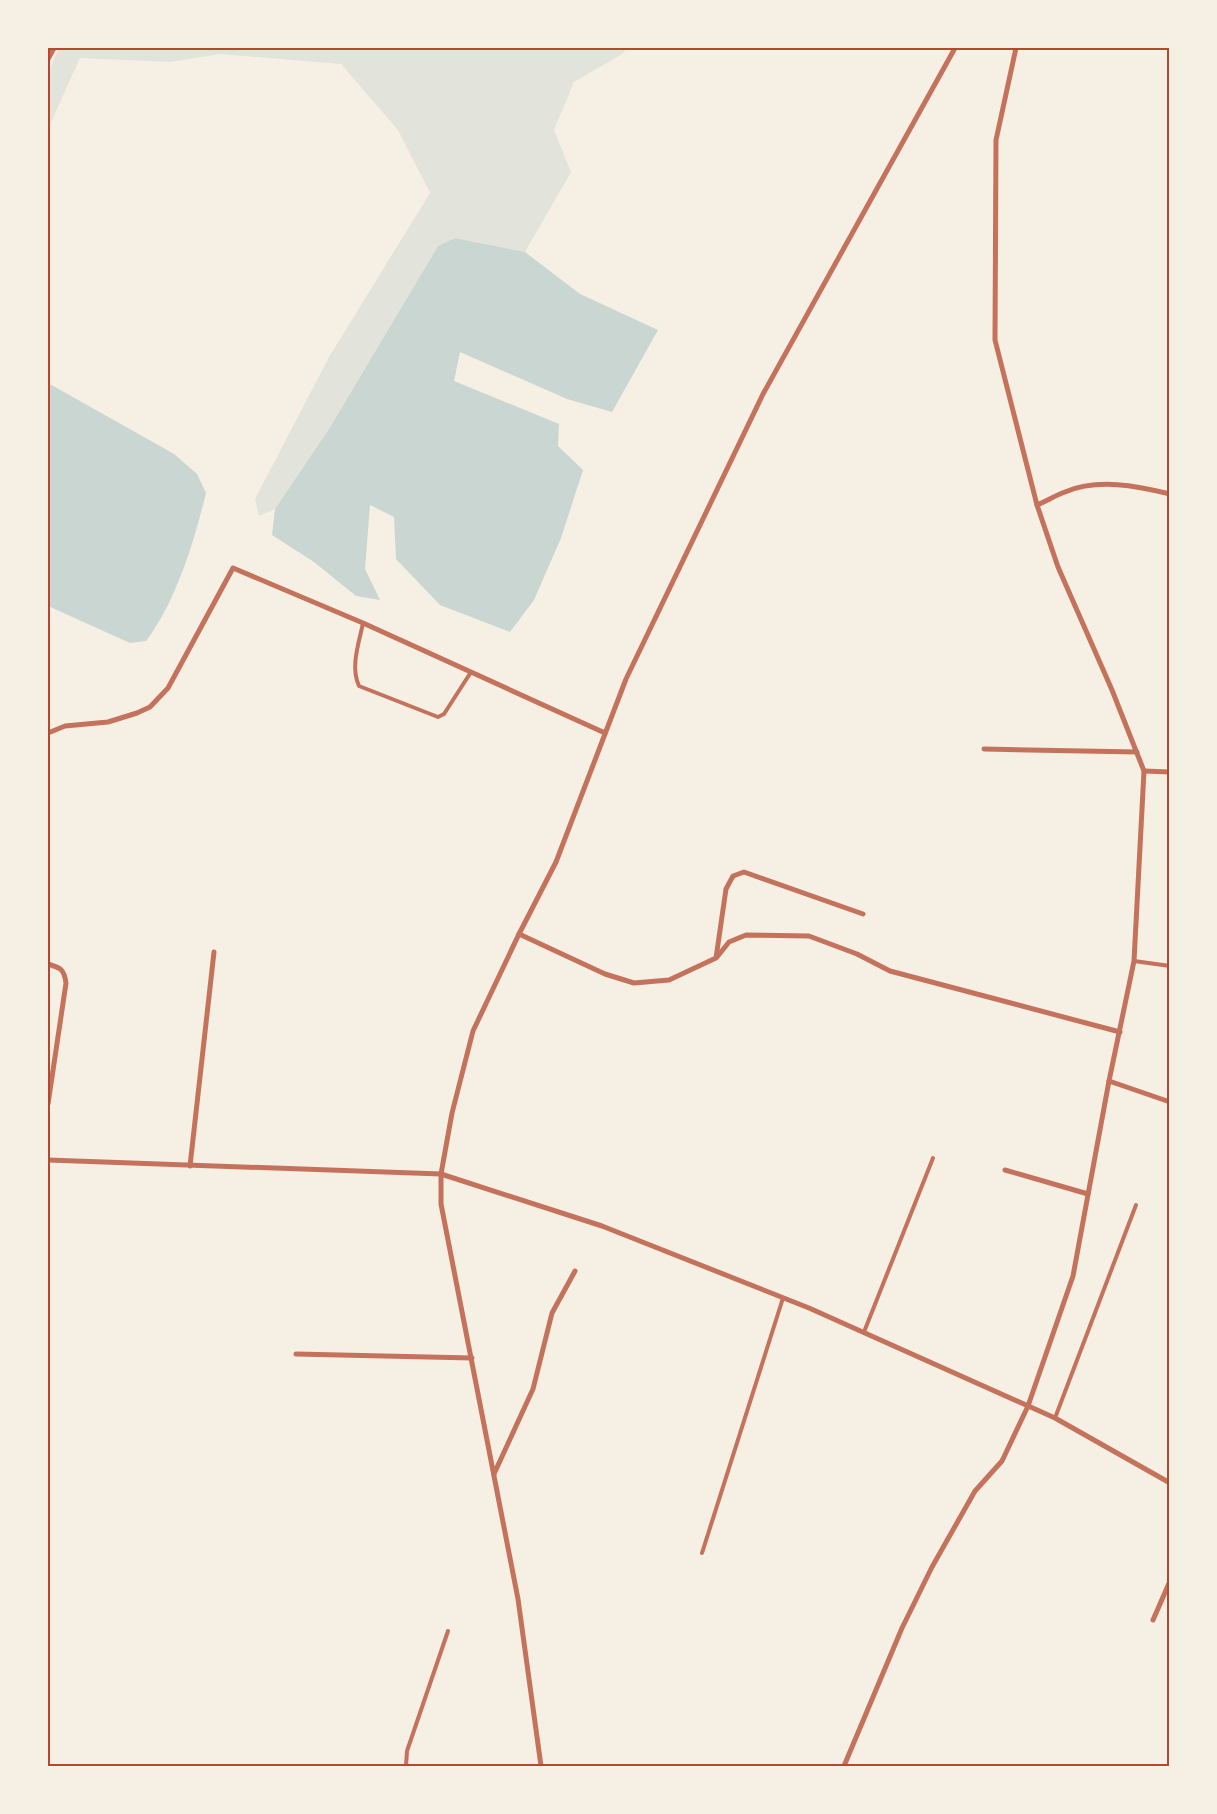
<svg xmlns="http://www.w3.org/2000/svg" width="1217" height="1814" font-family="Raleway,sans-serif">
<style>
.green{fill:#e2e4dc}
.water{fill:#c9d6d2}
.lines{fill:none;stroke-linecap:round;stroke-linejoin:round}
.service{stroke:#c5725c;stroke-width:4}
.minor{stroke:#c5725c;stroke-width:5}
.neatline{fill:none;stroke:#b5482f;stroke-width:2}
</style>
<rect width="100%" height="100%" fill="#f6efe4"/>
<!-- green -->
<path class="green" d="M59,48H627L622,54L574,82L554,130L571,172L525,252L455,238L438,246L329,429L275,509L259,516L255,499L329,357L430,193L398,130L341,64L220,54L170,62L80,58L48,129V73Z"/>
<!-- water -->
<g class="water">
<path d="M455,238L525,252L580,294L658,330L612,412L567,399L460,352L454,381L559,424L558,446L583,470L561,538L534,600L510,632L440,605L396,559L394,517L370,505L365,569L380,600L356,596L314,562L272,535L275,509L329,429L438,246Z"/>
<path d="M48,383L174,454L197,474L206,493C194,542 176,601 146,641L130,643L48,606Z"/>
</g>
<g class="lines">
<!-- service -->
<g class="service">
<path d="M363,623C359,643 350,667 359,686L438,717L444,714L471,672"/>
<path d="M1134,961L1170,966"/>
<path d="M864,1332L933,1158"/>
<path d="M1055,1418L1136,1205"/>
<path d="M702,1553L783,1298"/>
<path d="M406,1766L407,1751L448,1631"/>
</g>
<!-- minor -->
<g class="minor">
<path d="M48,59L54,48"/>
<path d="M1037,505C1047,501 1056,495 1065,492C1098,478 1137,486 1170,494"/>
<path d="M48,733L65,726L108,722L137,713L150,707L168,688L233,568L363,623L605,733"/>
<path d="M984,749L1137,752"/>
<path d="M1144,771L1170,772"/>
<path d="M519,934L605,974L634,983L669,980L716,958L726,889L733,876L744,872L863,914"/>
<path d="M717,957L729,942L746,935L809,936L857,954L890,971L1120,1032"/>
<path d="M48,964C61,968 64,969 66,983L48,1104"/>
<path d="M1109,1081L1170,1102"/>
<path d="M48,1160L441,1174L602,1226L809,1308L1055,1418L1170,1483"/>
<path d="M190,1166L214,952"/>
<path d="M1005,1170L1088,1194"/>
<path d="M296,1354L472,1358"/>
<path d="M494,1474L533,1389L552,1313L575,1271"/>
<path d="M1153,1620L1170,1581"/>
<path d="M541,1766L518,1599L441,1204V1174L452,1113L473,1031L519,934L556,862L626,679L763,394L955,48"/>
<path d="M844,1766L902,1628L932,1567L975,1491L1002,1461L1028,1406L1073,1276L1109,1081L1134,961L1144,771L1112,690L1058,567L1037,505L995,340L996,140L1016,48"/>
</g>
</g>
<!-- border -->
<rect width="1217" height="1814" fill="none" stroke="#f6efe4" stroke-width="98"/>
<rect x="49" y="49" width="1119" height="1716" class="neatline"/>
</svg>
